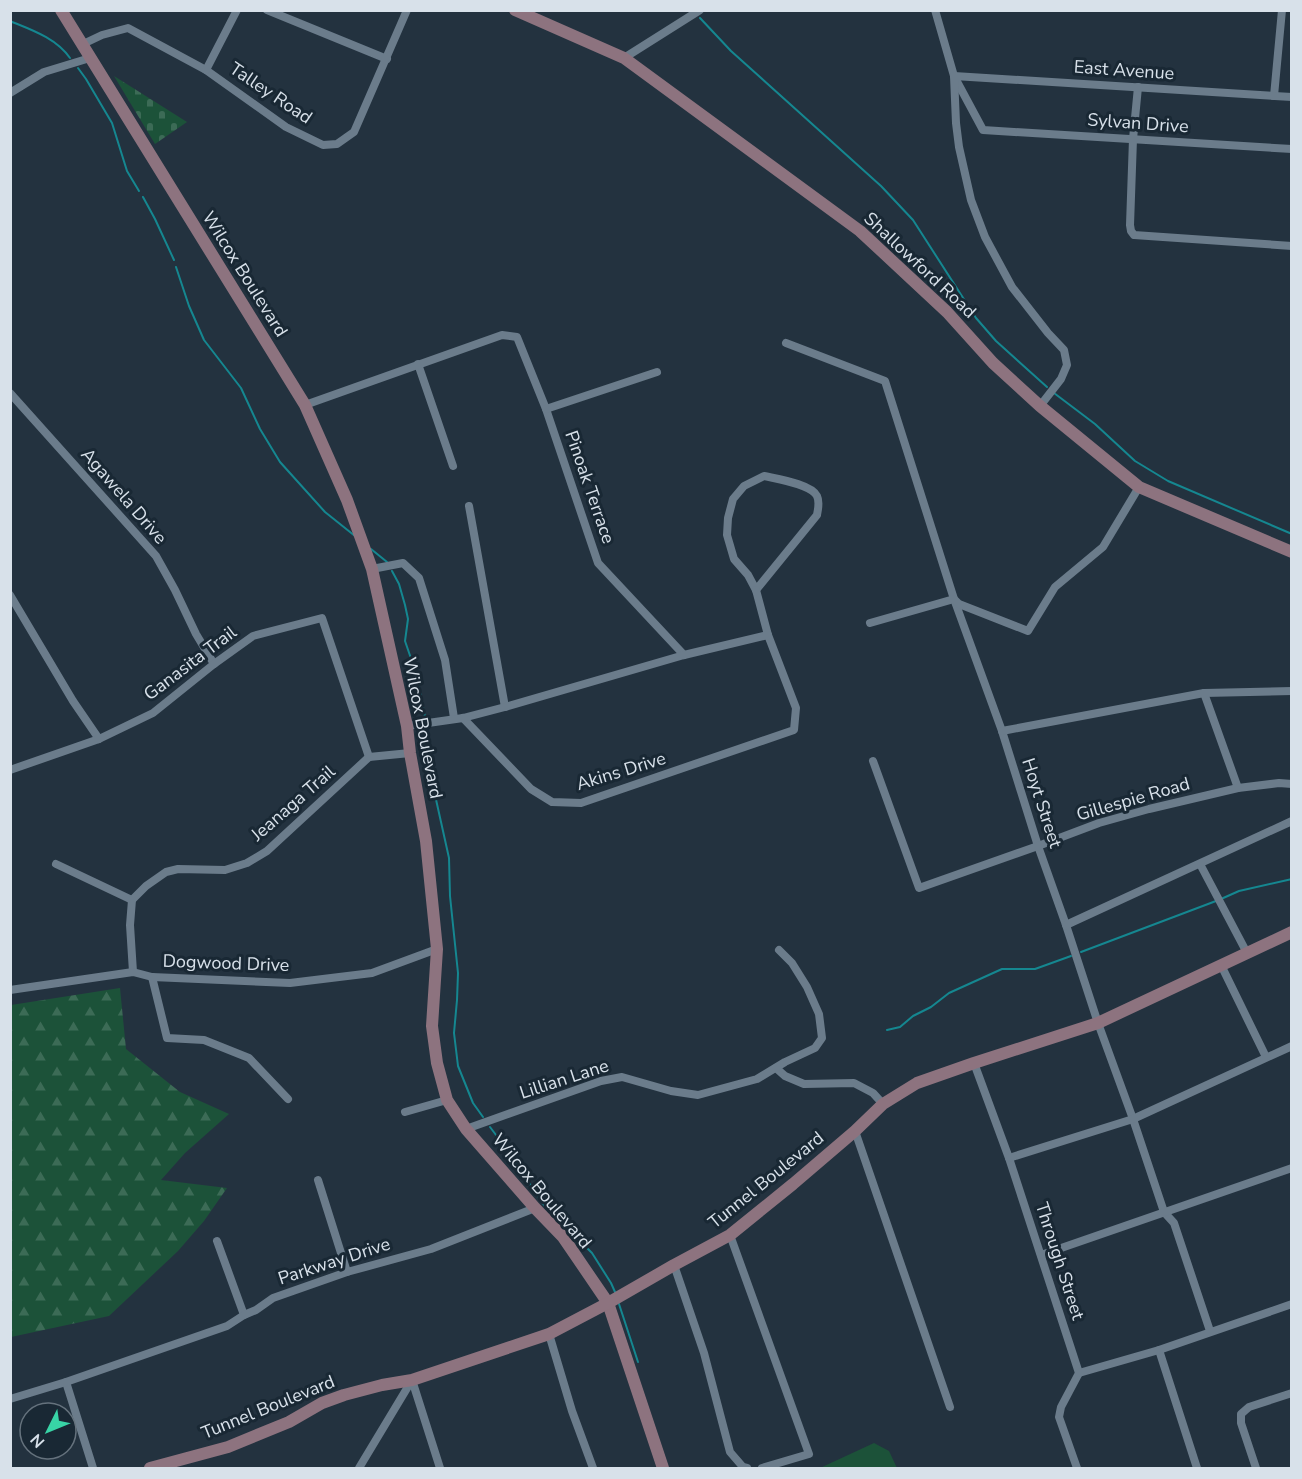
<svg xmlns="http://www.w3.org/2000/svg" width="1302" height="1479" font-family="'Nunito Sans',sans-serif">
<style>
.grass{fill:#1c5239}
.forest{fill:url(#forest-firs)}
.cemetery{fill:url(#cemetery-stones)}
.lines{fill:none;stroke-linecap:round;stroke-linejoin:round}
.stream{stroke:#158790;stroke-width:2}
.street{stroke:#6b7c8b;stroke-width:8}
.secondary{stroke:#8d737f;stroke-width:12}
.labels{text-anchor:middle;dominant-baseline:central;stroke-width:6;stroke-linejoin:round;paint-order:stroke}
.street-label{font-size:18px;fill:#d8e1ea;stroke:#192834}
</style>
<defs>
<pattern id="forest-firs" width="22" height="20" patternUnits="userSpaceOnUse" patternTransform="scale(1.5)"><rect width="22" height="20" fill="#1c5239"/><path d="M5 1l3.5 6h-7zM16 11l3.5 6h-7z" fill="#3c6b56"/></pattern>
<pattern id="cemetery-stones" width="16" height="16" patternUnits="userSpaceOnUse" patternTransform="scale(1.5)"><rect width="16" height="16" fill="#1c5239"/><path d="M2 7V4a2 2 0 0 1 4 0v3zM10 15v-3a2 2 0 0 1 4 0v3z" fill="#3c6b56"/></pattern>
</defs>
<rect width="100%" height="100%" fill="#23323f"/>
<!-- grass -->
<path class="grass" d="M874,1443L889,1451L897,1468H820Z"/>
<!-- forest -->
<path class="forest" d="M120,988L126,1049L180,1092L229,1114L185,1153L161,1180L227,1188L204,1221L178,1251L109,1316L11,1337V1005Z"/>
<!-- cemetery -->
<path class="cemetery" d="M114,76L187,122L155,144Z"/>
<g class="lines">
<!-- stream -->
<g class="stream">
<path d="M700,18L731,51L881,186L913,220L976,318L996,341L1047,387"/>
<path d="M10,21C32,30 56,38 70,58"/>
<path d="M78,68L86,79L112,123L127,171L139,191"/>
<path d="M143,197L155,219L174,260"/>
<path d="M176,267L189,306L204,340L241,388L260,429L280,462L325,512L355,536"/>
<path d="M1054,393L1095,424L1135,461L1168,481L1292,534"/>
<path d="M371,549L387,562"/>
<path d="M392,571L399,584L405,605L408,619L405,641L416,673L425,717"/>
<path d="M426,724L431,777L449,858L450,896L458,973L457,1000L454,1033L458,1066L473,1103L483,1117"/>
<path d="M1221,899L1239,891L1292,879"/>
<path d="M1081,952L1216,901"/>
<path d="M887,1030L900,1027L913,1016L931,1007L949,993L1002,969H1035L1071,956"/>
<path d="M490,1127L505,1147L544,1205L592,1253L611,1283L615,1292"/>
<path d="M619,1304L638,1362"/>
</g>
<!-- street -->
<g class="street">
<path d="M267,10L387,59"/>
<path d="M935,10L954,76L983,130L1292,149"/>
<path d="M83,44L102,35L128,28L206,70L286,127L323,145L337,144L354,132L407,10"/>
<path d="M624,58L700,10"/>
<path d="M206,70L237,10"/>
<path d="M1138,87L1133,139L1130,225L1131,231L1134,235L1292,246"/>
<path d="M10,93L44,72L90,58"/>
<path d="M1274,96L1282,10"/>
<path d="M786,343L885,381L954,599L1002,731L1038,846L1066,925L1098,1023L1133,1119L1164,1212L1174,1223L1210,1331"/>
<path d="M418,364L453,466"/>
<path d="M10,393L156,556L175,590L196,634L214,664"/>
<path d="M305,405L502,335L517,337L546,409L598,563L684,655"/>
<path d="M1040,406L1061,379L1067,365L1064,350L1048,333L1012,287L985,237L971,200L959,147L956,123L954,76L1292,97"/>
<path d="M546,409L657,372"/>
<path d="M764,476C777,479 811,484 817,496C820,502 818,509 817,515L756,590L748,575L734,559L727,535L728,518L733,499L744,486Z"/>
<path d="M469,506L505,707"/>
<path d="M372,569L403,563L419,578L445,660L454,718"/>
<path d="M10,595L73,701L99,739"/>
<path d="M870,623L954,599L959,604L1028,631L1055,587L1103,547L1139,487"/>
<path d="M1204,693L1238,788"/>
<path d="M463,718L531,789L552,802L581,803L794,730L796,708L768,635L756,590"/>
<path d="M407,726L463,718L505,707L684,655L768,635"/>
<path d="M1002,731L1204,693L1292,691"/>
<path d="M873,761L919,888L1038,846L1099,823L1149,809L1238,788L1279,783L1292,784"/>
<path d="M10,770L99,739L153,713L214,664L253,636L322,618L369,757"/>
<path d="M56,864L132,900"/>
<path d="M1200,864L1247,953"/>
<path d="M1066,925L1292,821"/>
<path d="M1221,965L1266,1057"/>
<path d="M133,972L130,925L132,900L146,886L166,872L178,869L225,870L247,863L267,851L369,757L410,753"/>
<path d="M152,977L167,1038L204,1040L249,1058L288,1099"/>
<path d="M10,990L133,972L152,977L290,983L372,973L437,949"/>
<path d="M974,1063L1009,1158L1079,1373L1061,1407L1059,1417L1077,1468"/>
<path d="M776,1068L785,1076L804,1084L854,1083L873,1093L883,1104"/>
<path d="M405,1112L447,1100"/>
<path d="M466,1129L601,1081L622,1077L671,1091L698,1095L757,1079L785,1062L815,1048L822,1038L819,1014L807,987L792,963L779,950"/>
<path d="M855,1131L950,1407"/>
<path d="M1009,1158L1133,1119L1292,1046"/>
<path d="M318,1180L347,1272"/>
<path d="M730,1235L809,1454L762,1468"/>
<path d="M217,1241L244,1315"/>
<path d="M1041,1255L1292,1168"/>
<path d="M674,1265L704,1353L730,1452L743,1467L747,1468"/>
<path d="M549,1334L572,1411L593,1468"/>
<path d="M1159,1350L1197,1468"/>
<path d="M1079,1373L1159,1350L1292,1304"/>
<path d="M412,1380L440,1468"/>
<path d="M66,1382L93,1468"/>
<path d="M10,1399L66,1382L227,1326L244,1315L256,1310L273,1298L347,1272L431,1249L535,1208"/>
<path d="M359,1468L412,1380"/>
<path d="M1256,1468L1241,1423V1414L1249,1407L1292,1393"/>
</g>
<!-- secondary -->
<g class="secondary">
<path d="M61,10L305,405L347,500L372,569L407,726L410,753L426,841L437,949L432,1026L437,1063L447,1100L466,1129L535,1208L563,1237L608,1303L663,1468"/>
<path d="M515,10L624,58L860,231L947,312L993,363L1040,406L1139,487L1292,552"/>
<path d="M150,1468L228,1447L289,1422L322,1403L344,1395L382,1385L412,1380L549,1334L608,1303L674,1265L730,1235L793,1184L855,1131L883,1104L917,1083L974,1063L1098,1023L1292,932"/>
</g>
</g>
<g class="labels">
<!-- street labels -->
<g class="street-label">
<text transform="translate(1124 70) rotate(4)">East Avenue</text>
<text transform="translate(271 93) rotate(34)">Talley Road</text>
<text transform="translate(1138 123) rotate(4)">Sylvan Drive</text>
<text transform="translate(920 265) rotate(43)">Shallowford Road</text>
<text transform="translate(245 274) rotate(58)">Wilcox Boulevard</text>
<text transform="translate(590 487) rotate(71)">Pinoak Terrace</text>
<text transform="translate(124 496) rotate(49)">Agawela Drive</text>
<text transform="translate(190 663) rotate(-37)">Ganasita Trail</text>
<text transform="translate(423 728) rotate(79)">Wilcox Boulevard</text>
<text transform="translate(621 771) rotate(-17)">Akins Drive</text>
<text transform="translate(1133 799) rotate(-16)">Gillespie Road</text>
<text transform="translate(293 803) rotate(-41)">Jeanaga Trail</text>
<text transform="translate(1042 803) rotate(72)">Hoyt Street</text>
<text transform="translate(226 963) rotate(2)">Dogwood Drive</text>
<text transform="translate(564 1079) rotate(-18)">Lillian Lane</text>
<text transform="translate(766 1180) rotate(-39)">Tunnel Boulevard</text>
<text transform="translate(542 1191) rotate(50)">Wilcox Boulevard</text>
<text transform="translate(334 1261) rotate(-18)">Parkway Drive</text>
<text transform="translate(1060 1261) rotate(72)">Through Street</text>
<text transform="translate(268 1407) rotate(-22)">Tunnel Boulevard</text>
</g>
</g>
<!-- border -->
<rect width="1302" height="1479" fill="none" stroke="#d8e1ea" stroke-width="24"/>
<!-- north arrow -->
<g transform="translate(48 1431) rotate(227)"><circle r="28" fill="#192834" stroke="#65727d" stroke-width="1.5"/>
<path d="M0-4.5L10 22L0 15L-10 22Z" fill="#38d4a6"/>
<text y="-9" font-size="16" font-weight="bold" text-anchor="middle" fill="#d8e1ea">N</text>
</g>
</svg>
